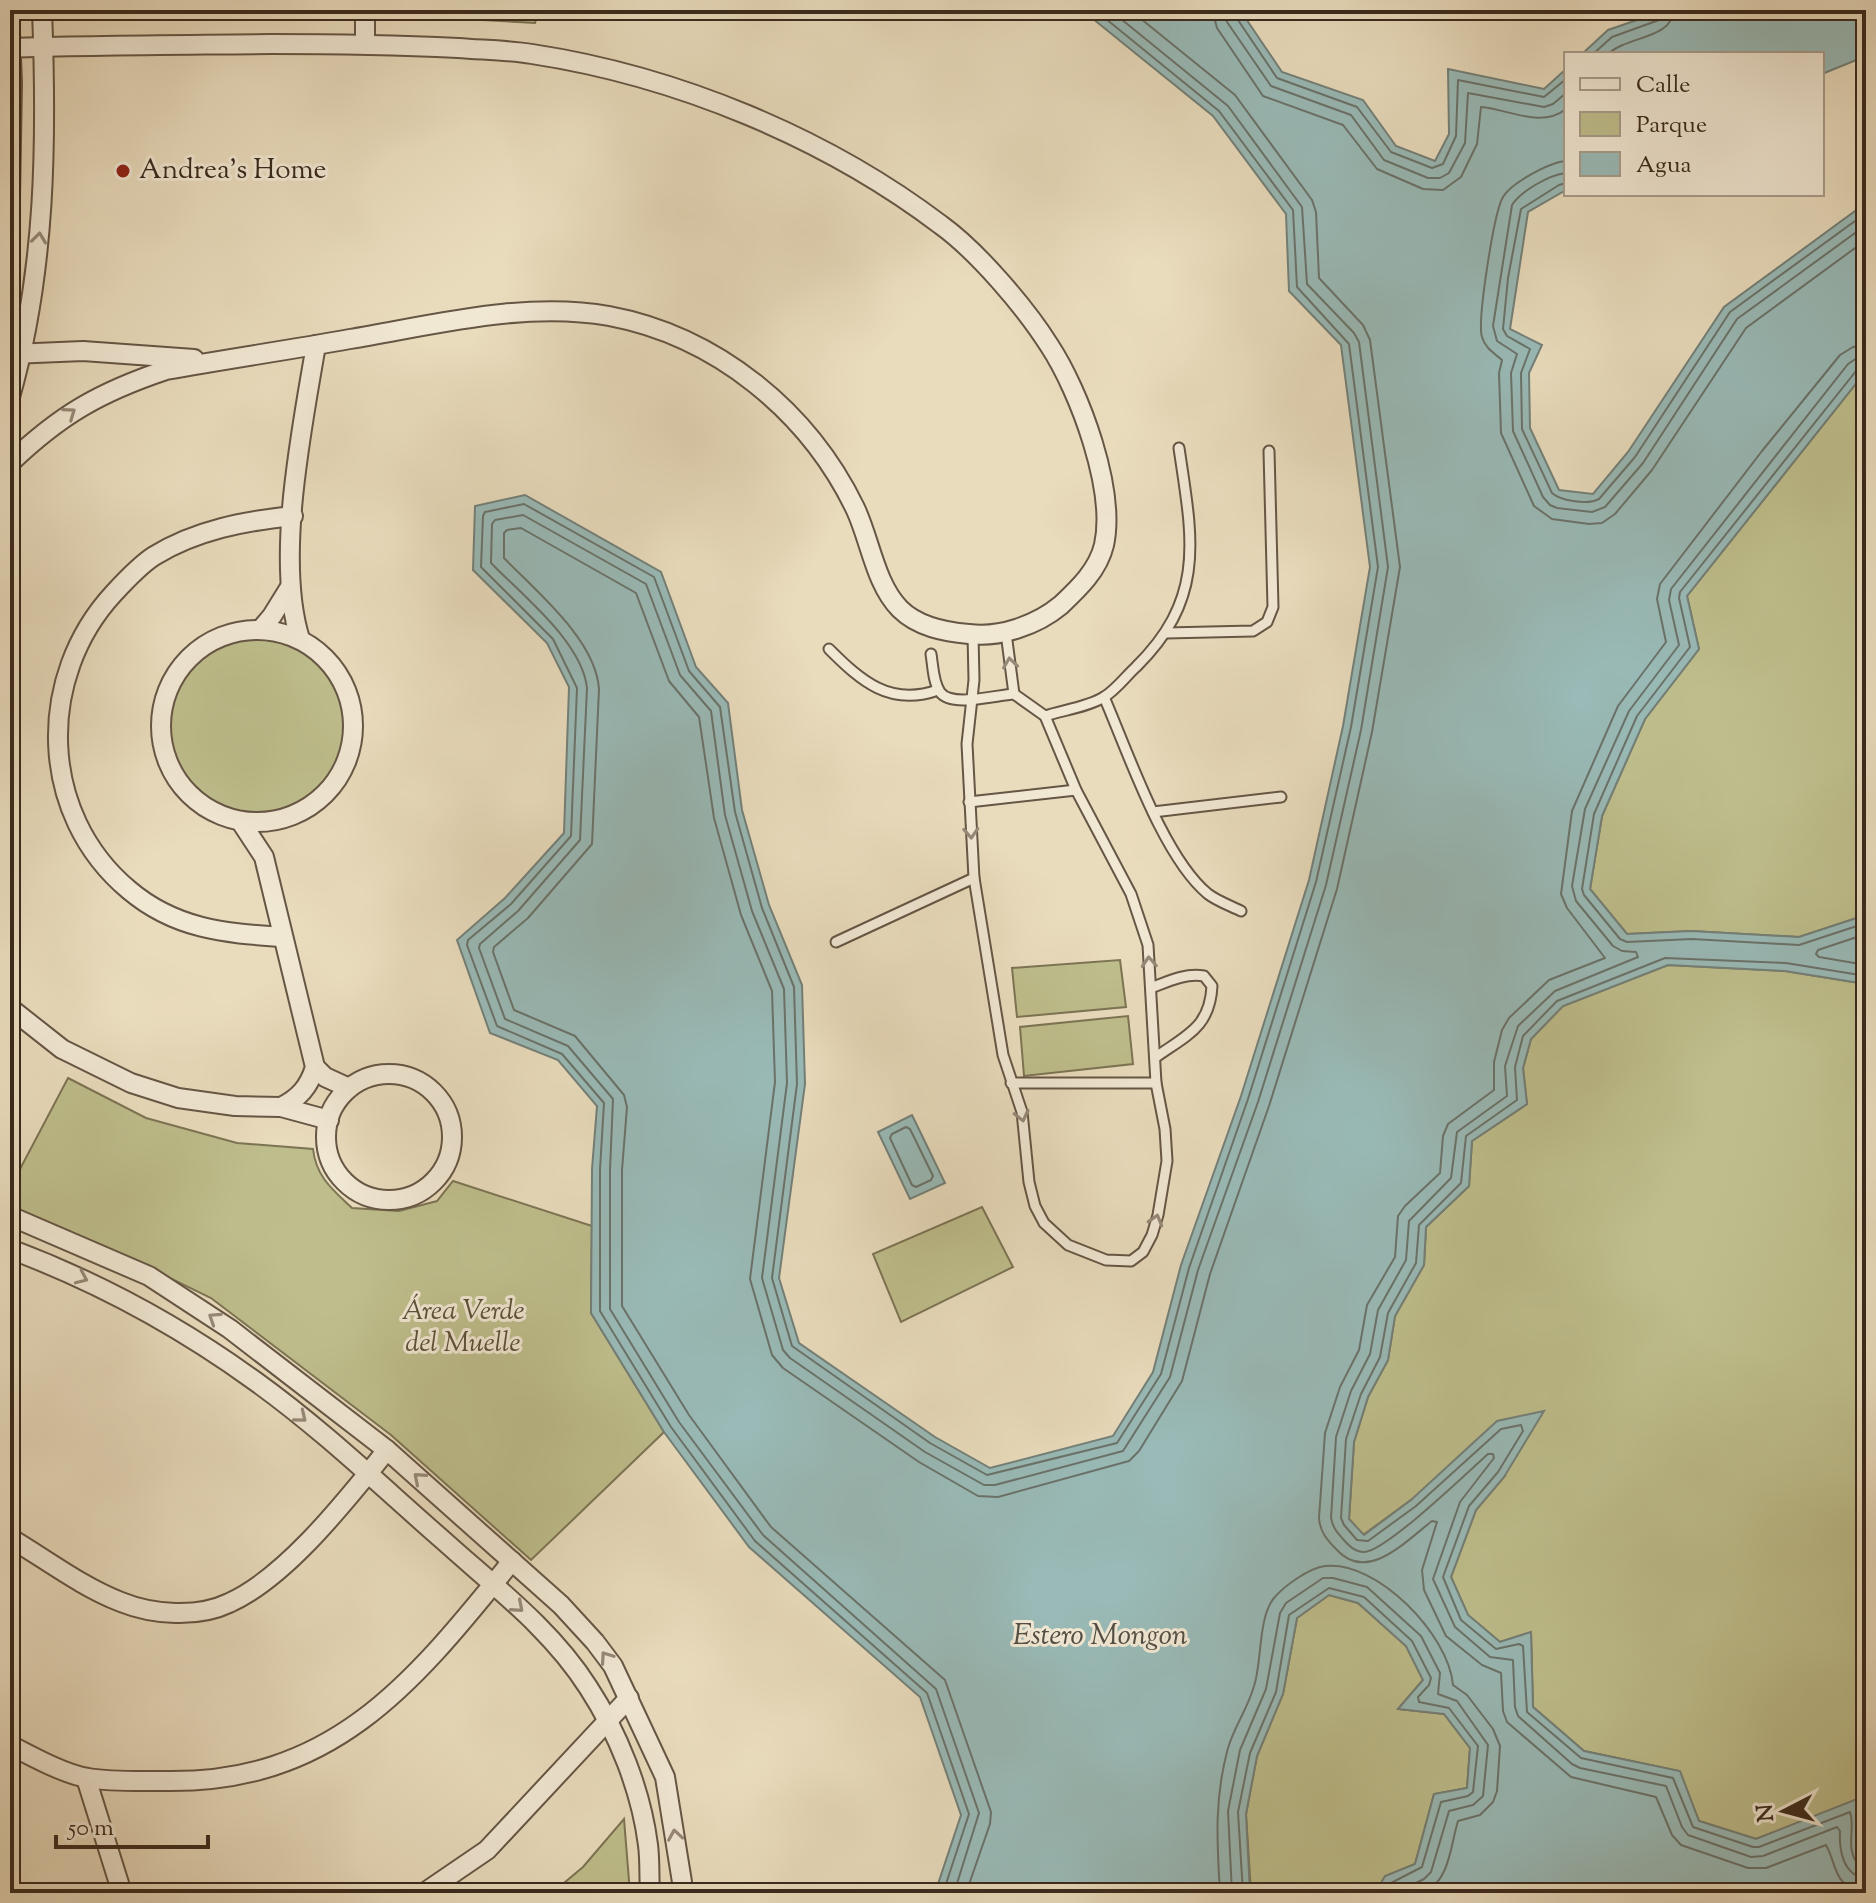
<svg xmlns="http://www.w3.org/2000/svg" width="1876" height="1903" font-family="'Sorts Mill Goudy',serif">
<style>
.green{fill:#bebe8c;stroke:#7c7454;stroke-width:2}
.water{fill:#99bab7;stroke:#738079;stroke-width:2}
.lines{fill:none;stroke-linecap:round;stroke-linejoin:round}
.shore{stroke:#6a726a;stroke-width:2}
.lane-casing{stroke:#665645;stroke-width:13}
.street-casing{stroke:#665645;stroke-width:22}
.lane{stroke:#f1e8d4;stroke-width:9}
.street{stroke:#f1e8d4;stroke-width:18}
.oneway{stroke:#968978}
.poi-dot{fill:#8f2418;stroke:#f1e8d4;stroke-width:3}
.labels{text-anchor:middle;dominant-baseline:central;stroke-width:6;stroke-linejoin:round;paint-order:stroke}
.poi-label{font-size:28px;fill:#3a2a1d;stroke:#f1e8d4;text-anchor:start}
.park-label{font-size:28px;font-style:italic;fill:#5b4f39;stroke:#f1e8d4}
.water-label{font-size:30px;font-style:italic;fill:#524e44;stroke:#f1e8d4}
</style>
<rect width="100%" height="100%" fill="#e9dcbd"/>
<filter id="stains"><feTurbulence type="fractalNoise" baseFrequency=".0025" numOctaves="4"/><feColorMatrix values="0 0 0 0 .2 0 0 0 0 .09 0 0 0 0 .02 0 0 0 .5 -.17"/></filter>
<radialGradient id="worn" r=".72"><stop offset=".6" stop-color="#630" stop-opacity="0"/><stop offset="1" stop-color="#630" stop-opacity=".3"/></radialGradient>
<!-- green -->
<g class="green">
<path d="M410,10H539L535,23L410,16Z"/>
<path d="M1866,371V915L1799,937L1691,931L1627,934L1590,889L1602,816L1645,719L1699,649L1687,596Z"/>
<circle cx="257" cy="726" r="96"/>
<path d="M1120,960L1126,1007L1017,1017L1012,968Z"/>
<path d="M1668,965L1785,971L1866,984V1874L1857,1841L1862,1798L1756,1839L1699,1821L1679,1771L1584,1751L1533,1707L1531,1632L1500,1642L1468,1615L1451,1577L1476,1510L1504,1477L1411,1500L1363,1535L1349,1519L1354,1442L1368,1397L1388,1360L1395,1316L1424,1265L1426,1227L1469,1186L1472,1141L1527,1104L1523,1068L1531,1039L1563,1006Z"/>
<path d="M1128,1016L1133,1064L1024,1076L1020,1027Z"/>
<path d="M68,1078L146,1118L237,1143L313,1149C316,1177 333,1190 352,1208L399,1211L437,1201L453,1181L592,1226L591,1313L664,1432L531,1560L391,1435L211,1298L133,1260L10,1208V1188Z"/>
<path d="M982,1207L1013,1267L901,1322L873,1254Z"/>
<path d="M1329,1595L1358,1603L1406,1646L1423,1680L1398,1709L1444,1714L1470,1748L1467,1788L1434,1794L1415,1864L1386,1876L1375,1893H1251L1246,1814L1257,1756L1283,1694L1297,1618Z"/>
<path d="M624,1819L630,1893H552L583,1867Z"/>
</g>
<!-- water -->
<g class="water">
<path d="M1082,10H1240L1282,72L1363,100L1396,146L1435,161L1449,134L1448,69L1544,89L1566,69V190L1528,212L1510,329L1542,345L1529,373L1530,428L1559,490L1593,494L1628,452L1724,307L1866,203V371L1687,596L1699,649L1645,719L1602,816L1590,889L1627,934L1691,931L1799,937L1866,915V984L1785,971L1668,965L1563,1006L1531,1039L1523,1068L1527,1104L1472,1141L1469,1186L1426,1227L1424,1265L1395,1316L1388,1360L1368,1397L1354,1442L1349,1519L1364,1535L1411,1500L1497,1421L1544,1411L1504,1477L1476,1510L1451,1577L1468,1615L1500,1642L1531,1632L1533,1707L1584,1751L1680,1771L1699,1821L1756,1839L1862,1797L1857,1841L1866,1874V1893H1375L1385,1876L1415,1864L1434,1794L1467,1788L1470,1748L1444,1714L1398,1709L1423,1680L1406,1646L1358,1603L1329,1595L1297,1618L1283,1694L1257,1756L1246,1814L1250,1893H935L961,1815L920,1697L749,1547L664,1432L591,1313L592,1169L597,1106L558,1060L490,1033L457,940L505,898L564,833L569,687L547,643L473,570L475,506L525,495L661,572L696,667L728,703L742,810L769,905L802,985L805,1084L779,1278L799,1343L935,1437L990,1468L1113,1436L1153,1372L1181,1265L1241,1096L1309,880L1343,726L1370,567L1341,345L1289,291L1286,214L1213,116Z"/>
<path d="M1666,10H1866V56L1822,74V54H1582L1608,30Z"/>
<path d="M912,1115L945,1183L910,1199L878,1132Z"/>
</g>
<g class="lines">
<!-- shore -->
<g class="shore">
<path d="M1212,10L1217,28L1263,96L1343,125L1377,169L1423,189L1443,190L1461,177L1477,144L1481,107C1508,109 1541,129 1566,109"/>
<path d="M1224,10L1227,22L1271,86L1351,115L1384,160L1428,178H1440L1449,173L1465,143L1468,93L1544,107L1553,104L1566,93"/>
<path d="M1234,10L1236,17L1277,78L1357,107L1391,152L1432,168L1443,164L1456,136L1458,80L1544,97L1566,79"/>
<path d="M1593,54L1612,37L1659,20L1664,10"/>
<path d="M1608,54C1627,36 1672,39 1674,10"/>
<path d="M1566,161C1550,162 1511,183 1503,197C1494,212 1477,321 1482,337C1485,348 1494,353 1502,360L1499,373L1501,433L1534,506L1552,519L1589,524L1602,523L1615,514L1652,470L1746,328L1866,240"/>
<path d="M1566,173C1549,175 1521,191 1512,205L1493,326L1497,341L1517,354L1511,373L1513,431L1543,497L1550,505L1557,508L1592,512L1605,507L1643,463L1737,319L1866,225"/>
<path d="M1566,183L1559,185L1521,209L1508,278L1503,329L1507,336L1530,349L1521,373L1522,429L1552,493C1561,501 1588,505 1599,499L1635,457L1730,312L1866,213"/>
<path d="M1866,345L1853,347L1840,355L1762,451L1660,584L1657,599L1666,642L1618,706L1572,811L1561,894L1567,908L1605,958L1549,980L1509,1018L1502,1030L1494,1062V1090L1448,1124L1443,1136L1440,1173L1405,1206L1398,1216L1395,1257L1367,1305L1359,1350L1340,1387L1325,1433L1319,1518C1320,1532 1327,1540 1337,1550C1367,1583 1405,1542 1432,1521L1437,1522L1422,1570L1424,1590L1446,1636L1482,1665L1501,1673L1503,1711L1507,1722L1571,1777L1656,1797L1672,1835L1681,1845L1748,1868H1766L1826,1845C1838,1866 1832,1888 1866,1890"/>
<path d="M1866,357L1857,358L1848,364L1671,589L1669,600L1679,645L1629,711L1585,809L1572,886L1576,901L1613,946L1622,951L1636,952L1638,957L1555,991L1518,1026L1505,1066L1507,1096L1457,1132L1451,1178L1409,1221L1406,1260L1378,1310L1370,1354L1351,1391L1336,1437L1331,1518C1333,1528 1337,1532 1343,1539C1349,1546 1355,1552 1364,1552C1385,1552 1468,1472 1488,1454H1493L1494,1458L1460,1502L1433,1579L1455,1627L1490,1657L1513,1660L1515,1707L1518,1716L1572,1764L1580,1768L1666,1786L1682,1827L1688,1835L1751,1857L1763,1856L1837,1827L1840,1831C1839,1850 1843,1876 1866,1878"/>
<path d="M1866,367L1856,371L1680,592L1679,598L1690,647L1637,716L1594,814L1582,889L1584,895L1620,939L1627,942L1692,939L1799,945L1866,923"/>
<path d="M1866,934L1818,950L1816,954L1819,957L1866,965"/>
<path d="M1866,976L1786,963L1665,958L1557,1001L1523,1036L1515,1067L1517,1100L1466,1136L1461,1183L1419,1225L1416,1263L1388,1313L1380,1357L1361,1394L1346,1439L1341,1518L1344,1525L1357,1540L1368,1541L1416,1506L1501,1429L1521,1425L1523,1431L1498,1472L1469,1506L1443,1577L1461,1620L1496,1649L1519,1644L1523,1646L1527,1712L1581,1758L1673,1778L1693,1827L1753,1847H1759L1850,1812C1856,1830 1844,1847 1859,1866L1866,1868"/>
<path d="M906,1127L910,1129L933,1176L931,1180L916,1187L912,1185L890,1138L892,1134Z"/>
<path d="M943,1893L969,1814L927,1693L755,1541L671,1427L600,1311V1169L604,1103L562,1054L497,1026L467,945L468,940L511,904L571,836L577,688L553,639L481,567L483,516L485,512L524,504L654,577L689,671L720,707L735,812L762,908L794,987L797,1084L772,1278L792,1346L930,1443L987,1475L1117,1443L1161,1374L1189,1268L1248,1099L1316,882L1351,727L1378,567L1349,344L1297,287L1293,210L1219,111L1095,10"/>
<path d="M954,1893L979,1813L936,1689L763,1535L679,1422L610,1309V1170L613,1099L568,1046L505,1019L479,948L480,944L518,911L580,840L587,688C582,642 522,595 491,563L492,524L495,520L523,515L646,584L680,675L711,711L725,815L752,911L784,989L787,1083L762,1278L783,1350L790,1358L925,1452L984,1485H995L1123,1451L1170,1377L1198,1270L1258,1102L1326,885L1361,730L1388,567L1359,342L1354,333L1307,284L1302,207L1228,106L1110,10"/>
<path d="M966,1893L990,1824L991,1812L945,1680L771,1527L689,1415L622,1306V1170L627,1107L624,1095L575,1036L514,1010L493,952L494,947L528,918L592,844L599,689C596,640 536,591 504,558V533L507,530L521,528L636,593L669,681L699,717L714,818L741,915L772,991L775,1082L750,1279L772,1355L783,1368L919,1462L978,1496L998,1497L1129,1461L1139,1451L1182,1381L1210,1274L1269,1106L1337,889L1372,732L1400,567L1370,340L1363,325L1319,278L1316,212L1312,200L1235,95L1130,10"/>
<path d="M1220,1893C1217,1842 1214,1799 1228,1748C1234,1727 1248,1708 1254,1686C1262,1663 1258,1617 1274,1598C1284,1586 1309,1568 1325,1566C1377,1560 1449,1635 1453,1685L1467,1695L1493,1729L1500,1746L1497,1791L1493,1802L1480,1815L1458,1821C1450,1847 1450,1881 1423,1893"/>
<path d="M1232,1893L1228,1811L1240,1750L1266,1689L1280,1613L1286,1603L1323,1578H1333L1367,1587L1421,1636L1440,1673L1438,1694L1457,1701L1488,1745L1483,1796L1473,1805L1449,1811L1431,1872L1424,1879L1396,1893"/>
<path d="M1243,1893L1238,1812L1250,1753L1276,1692L1289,1615L1329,1588L1364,1597L1412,1641L1431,1678L1429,1685L1418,1697L1419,1702L1449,1708L1478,1746L1473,1792L1468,1796L1441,1802L1422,1867L1391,1883L1385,1893"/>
</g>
<defs>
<g id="lane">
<path d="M1006,633L1014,694"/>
<path d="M1166,633L1253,631L1267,622L1273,607L1269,451"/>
<path d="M829,649C861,681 890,707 938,690"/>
<path d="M931,654C933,666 933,682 940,692C951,708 996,695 1014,694L1045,716L1076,790L1131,894L1148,945L1156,1083L1165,1129L1167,1161L1158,1215L1152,1235L1143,1252L1131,1261L1106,1260L1068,1245L1044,1223L1035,1206L1029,1182L1022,1112L1003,1055L974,878L967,744L974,680L973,635"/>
<path d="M1104,697C1128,752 1163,857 1208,894C1217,901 1231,906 1241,911"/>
<path d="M1045,716C1063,710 1088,707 1104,697C1116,690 1126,676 1136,667C1207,597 1192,537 1179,448"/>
<path d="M969,802L1076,790"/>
<path d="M1153,812L1281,797"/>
<path d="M836,942L974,878"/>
<path d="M1151,988C1169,981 1185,973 1204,976L1212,986C1210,1027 1187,1035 1156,1057"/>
<path d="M1011,1083H1156"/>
</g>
<g id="street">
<path d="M365,10V43"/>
<path d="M10,33L12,83L10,197"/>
<path d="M10,48C97,45 184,45 271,44C334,44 395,45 458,48C482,50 508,50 532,54C676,76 825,137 941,225C977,251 1025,307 1049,345C1080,392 1116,490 1104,545C1098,570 1079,588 1061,605C1037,625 1000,638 969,634C945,632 918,627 900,609C875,584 870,539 855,508C808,411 716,336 609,316C524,301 434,325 350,339C289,350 227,359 166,370C100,392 60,415 10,463"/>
<path d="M12,354L83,351L194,359"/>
<path d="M10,397C46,271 47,140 42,10"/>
<path d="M261,629L272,616L290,587"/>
<circle cx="257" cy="726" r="96"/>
<path d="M300,639C275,559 302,428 316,345"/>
<path d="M241,822L264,857L315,1067C309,1087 299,1098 281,1107"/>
<path d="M281,937C224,933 175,929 129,890C38,814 36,677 114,593C126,580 140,565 154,556C196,530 245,521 293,516"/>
<path d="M10,1008L62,1049L131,1083L178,1098L235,1106L281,1107L329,1120"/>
<path d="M315,1067L325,1077L349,1088"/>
<circle cx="389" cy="1137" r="63"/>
<path d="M10,1216L149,1276L230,1329L387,1450L561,1605L595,1642L613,1666L665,1777L682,1882L681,1893"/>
<path d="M10,1249C98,1282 179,1326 255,1381C322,1429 382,1487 444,1541C495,1587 551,1629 588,1687C618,1733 641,1790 648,1845C650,1860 649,1877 650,1893"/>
<path d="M10,1538C47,1560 82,1587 121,1602C153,1615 198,1618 229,1603C287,1577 347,1499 387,1450"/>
<path d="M10,1745C31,1756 66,1775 88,1778C112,1782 138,1781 162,1781C333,1785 413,1683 512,1561"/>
<path d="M86,1778L122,1893"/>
<path d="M424,1893L487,1850L629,1698"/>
</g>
</defs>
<!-- lane casing -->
<use href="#lane" class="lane-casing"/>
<!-- street casing -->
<use href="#street" class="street-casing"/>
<!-- lane -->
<use href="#lane" class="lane"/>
<!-- street -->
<use href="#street" class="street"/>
</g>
<!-- one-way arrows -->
<defs><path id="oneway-chevron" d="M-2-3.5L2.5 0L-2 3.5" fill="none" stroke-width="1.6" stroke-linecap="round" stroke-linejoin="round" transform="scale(2)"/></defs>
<g class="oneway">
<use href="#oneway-chevron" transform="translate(39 238) rotate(-83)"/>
<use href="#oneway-chevron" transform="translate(70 413) rotate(-35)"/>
<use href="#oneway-chevron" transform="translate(1010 663) rotate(-98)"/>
<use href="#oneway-chevron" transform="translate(971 833) rotate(87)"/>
<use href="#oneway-chevron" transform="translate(1149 962) rotate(-94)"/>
<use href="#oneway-chevron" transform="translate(1022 1116) rotate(77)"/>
<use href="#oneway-chevron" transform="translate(1156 1220) rotate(-74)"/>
<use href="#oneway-chevron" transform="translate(82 1278) rotate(24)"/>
<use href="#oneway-chevron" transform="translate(214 1318) rotate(-147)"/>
<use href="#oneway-chevron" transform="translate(301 1417) rotate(39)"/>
<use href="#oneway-chevron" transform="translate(419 1478) rotate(-139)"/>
<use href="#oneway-chevron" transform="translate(518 1607) rotate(41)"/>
<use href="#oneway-chevron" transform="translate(606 1657) rotate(-125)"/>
<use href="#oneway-chevron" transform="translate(675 1835) rotate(-99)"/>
</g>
<!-- markers -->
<circle class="poi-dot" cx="123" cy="171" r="8"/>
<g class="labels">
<!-- poi labels -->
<g class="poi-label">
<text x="139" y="171">Andrea's Home</text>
</g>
<!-- park labels -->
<g class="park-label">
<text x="463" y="1312">Área Verde<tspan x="463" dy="32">del Muelle</tspan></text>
</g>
<!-- water labels -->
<g class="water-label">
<text x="1100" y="1636">Estero Mongon</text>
</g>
</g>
<!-- margin -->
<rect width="1876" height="1903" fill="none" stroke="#e9dcbd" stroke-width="40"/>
<rect x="12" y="12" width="1852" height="1879" fill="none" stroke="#3a2a1d" stroke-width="4"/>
<rect x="20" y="20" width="1836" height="1863" fill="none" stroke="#3a2a1d" stroke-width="2"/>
<!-- legend -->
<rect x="1564" y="52" width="260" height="144" fill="#f1e8d4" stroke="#a89c8b" stroke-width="2"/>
<rect x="1580" y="78" width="40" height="12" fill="#f1e8d4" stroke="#a89c8b" stroke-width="2"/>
<text x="1636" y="92" font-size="24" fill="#3a2a1d">Calle</text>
<rect x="1580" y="112" width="40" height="24" fill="#bebe8c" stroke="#a89c8b" stroke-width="2"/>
<text x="1636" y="132" font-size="24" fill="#3a2a1d">Parque</text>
<rect x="1580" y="152" width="40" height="24" fill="#99bab7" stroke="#a89c8b" stroke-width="2"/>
<text x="1636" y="172" font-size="24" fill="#3a2a1d">Agua</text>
<!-- north arrow -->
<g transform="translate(1784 1811) rotate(264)" stroke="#f1e8d4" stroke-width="6" paint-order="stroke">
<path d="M0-6L14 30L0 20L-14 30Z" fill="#3a2a1d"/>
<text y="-12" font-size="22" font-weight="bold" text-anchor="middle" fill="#3a2a1d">N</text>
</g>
<!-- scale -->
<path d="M56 1835v12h152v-12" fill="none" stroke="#3a2a1d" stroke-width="4"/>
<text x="68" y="1835" font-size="24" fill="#3a2a1d" stroke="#f1e8d4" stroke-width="6" paint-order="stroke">50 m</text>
<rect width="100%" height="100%" filter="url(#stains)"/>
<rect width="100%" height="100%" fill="url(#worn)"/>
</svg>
